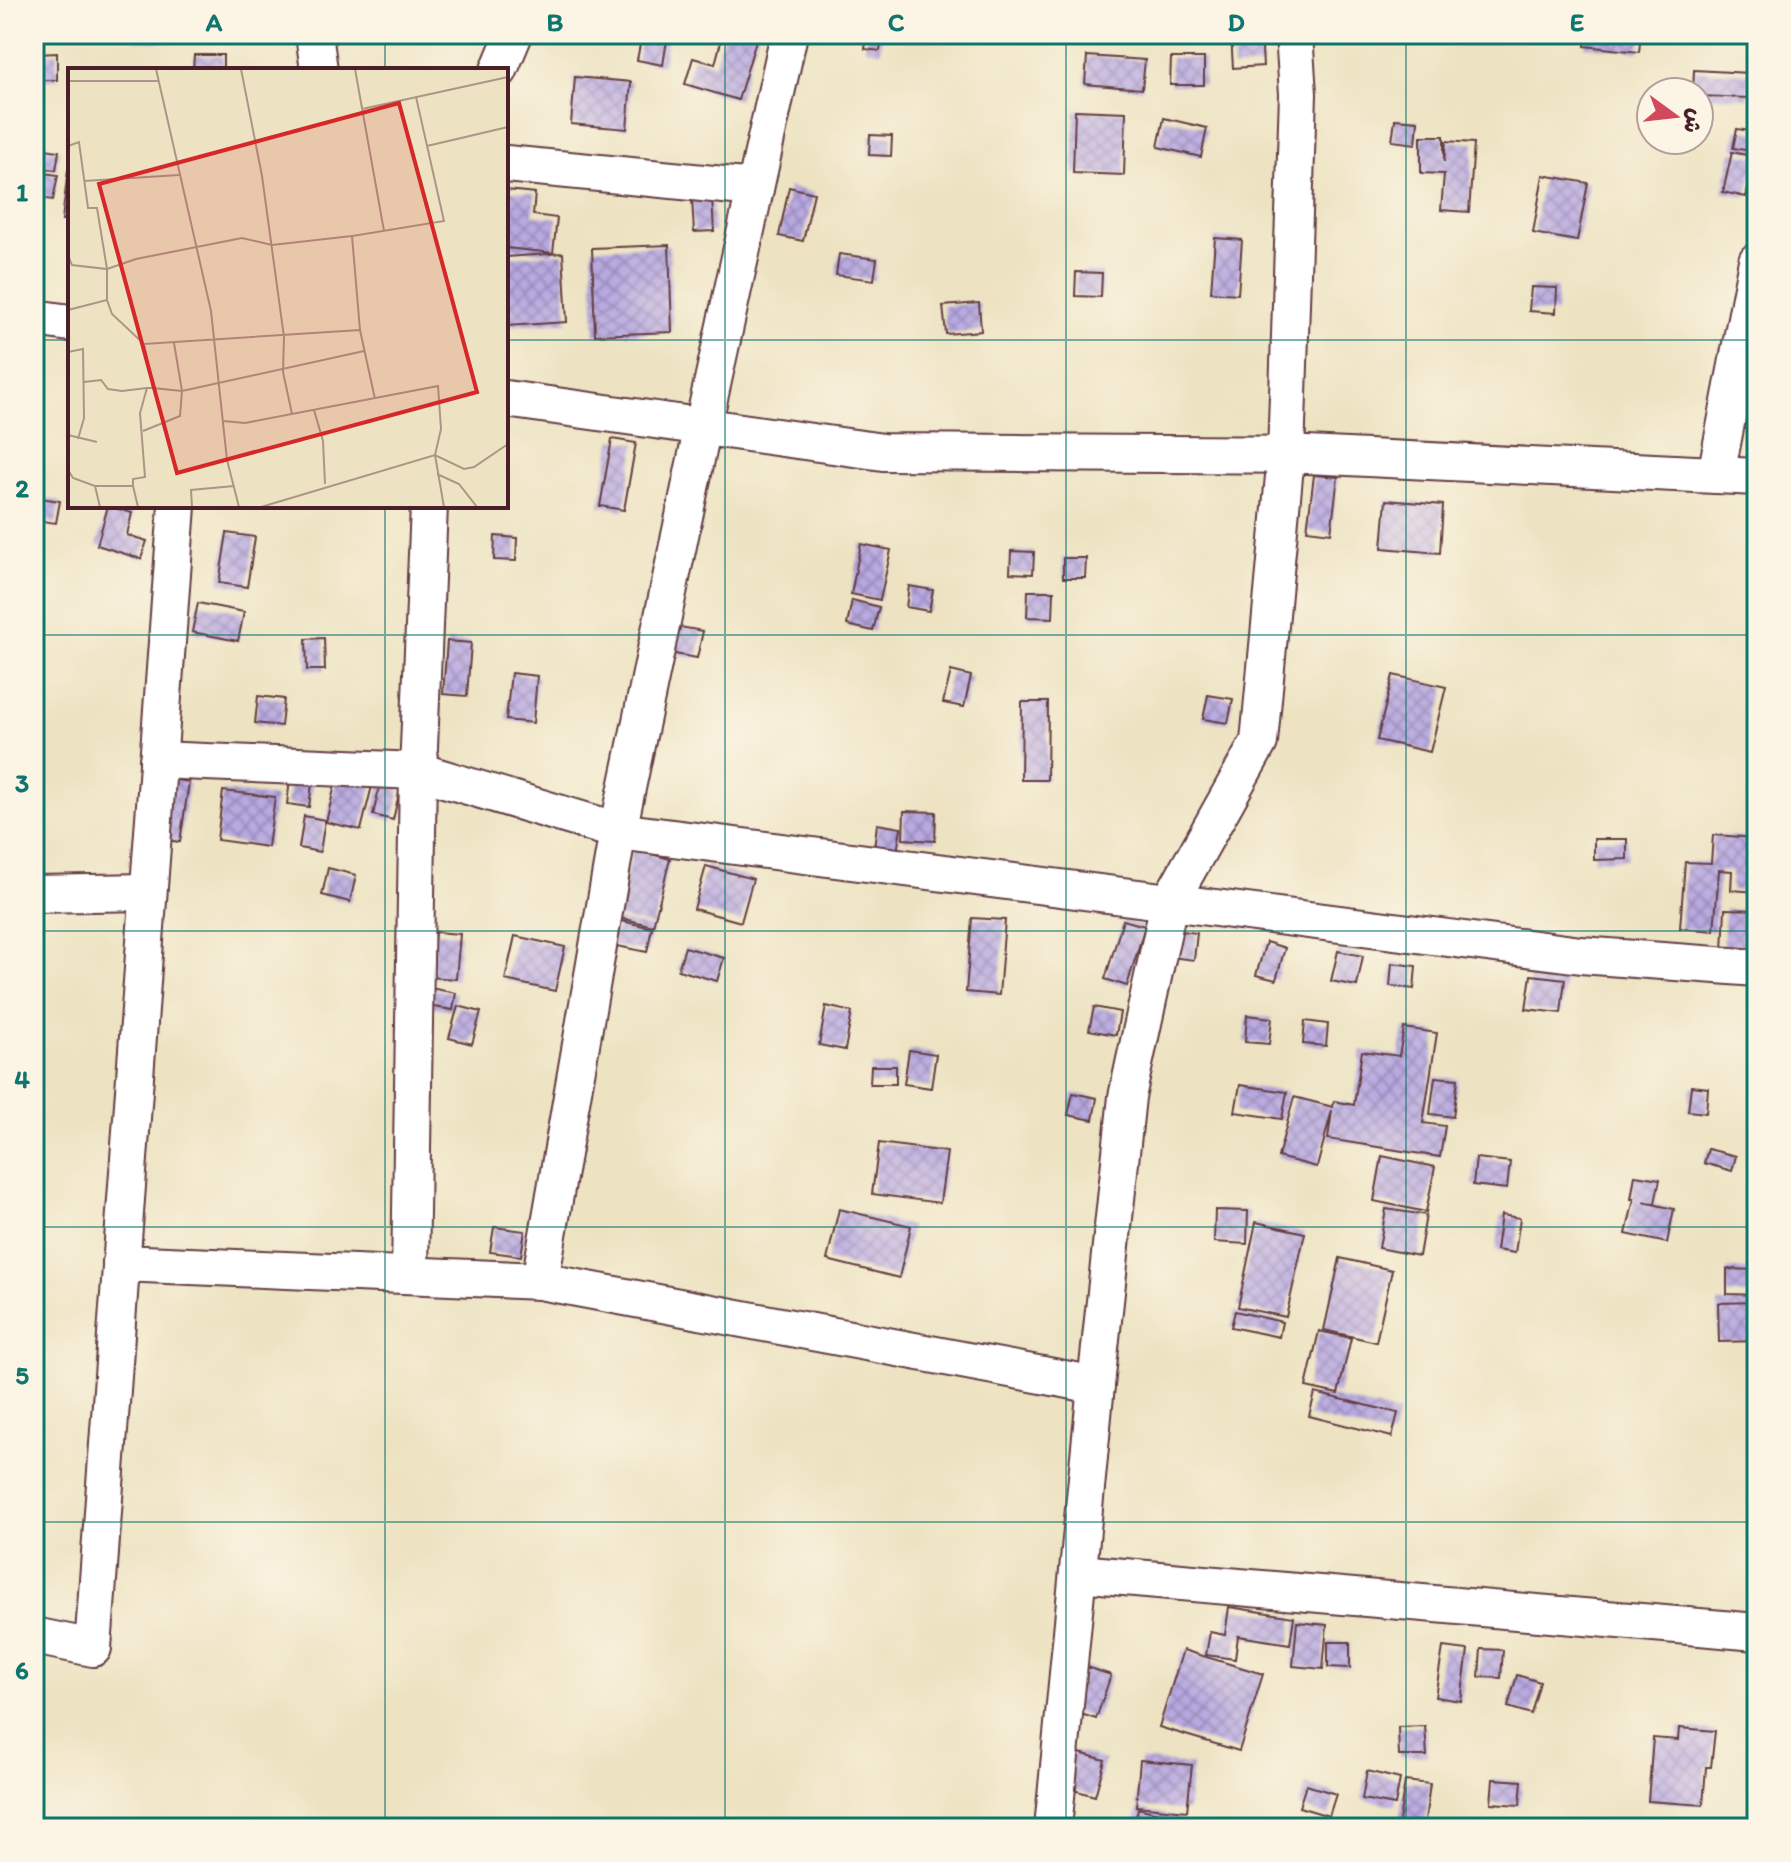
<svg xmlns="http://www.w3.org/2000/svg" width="1791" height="1862" font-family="Itim,'Playpen Sans Arabic',sans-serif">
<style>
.building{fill:url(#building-cross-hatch)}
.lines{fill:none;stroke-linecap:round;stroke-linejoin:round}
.street-casing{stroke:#623c42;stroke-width:40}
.street{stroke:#fff;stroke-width:36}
.grid{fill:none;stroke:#0f766e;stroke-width:2;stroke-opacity:0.55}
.inset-road{fill:none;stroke:#ac9586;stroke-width:2}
.view{fill:#d62828;fill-opacity:0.15;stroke:#d62828;stroke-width:4}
.inset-edge{fill:none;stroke:#4a1f2b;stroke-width:4}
.neatline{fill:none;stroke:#0f766e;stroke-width:3}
.grid-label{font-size:26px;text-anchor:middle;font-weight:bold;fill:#0f766e}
</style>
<defs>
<pattern id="building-cross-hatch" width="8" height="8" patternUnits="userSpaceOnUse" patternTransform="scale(2)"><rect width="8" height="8" fill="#b8a9e1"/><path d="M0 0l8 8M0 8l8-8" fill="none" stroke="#9889b7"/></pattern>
</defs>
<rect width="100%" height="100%" fill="#fcf5e5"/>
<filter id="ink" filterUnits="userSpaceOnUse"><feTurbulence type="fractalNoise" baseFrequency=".0125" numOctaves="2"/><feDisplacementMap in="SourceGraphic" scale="16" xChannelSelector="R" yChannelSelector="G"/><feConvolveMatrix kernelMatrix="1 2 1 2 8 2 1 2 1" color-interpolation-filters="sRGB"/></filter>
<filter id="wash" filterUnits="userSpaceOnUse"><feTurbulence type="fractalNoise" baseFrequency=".006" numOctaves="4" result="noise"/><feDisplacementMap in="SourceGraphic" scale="32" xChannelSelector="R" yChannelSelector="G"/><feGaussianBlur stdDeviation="1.8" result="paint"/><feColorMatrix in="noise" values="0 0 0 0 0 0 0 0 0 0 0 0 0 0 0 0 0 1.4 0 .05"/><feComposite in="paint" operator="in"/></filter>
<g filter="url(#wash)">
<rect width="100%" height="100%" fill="#ede3c2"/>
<g id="blocks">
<!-- building -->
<g class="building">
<path d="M137,34H173V42L137,41Z"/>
<path d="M642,34H668L663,65L637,60Z"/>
<path d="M723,34H758L738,100L685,84L693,58L715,64Z"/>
<path d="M867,34H883L880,51L865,49Z"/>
<path d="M1231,34H1261L1263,66L1233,68Z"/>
<rect x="1462" y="34" width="23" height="5"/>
<path d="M1586,34H1641L1639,52L1585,46Z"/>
<path d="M57,53V80H38L37,54Z"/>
<path d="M194,55H223V70H193Z"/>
<path d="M1087,56L1145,60L1142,89L1085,84Z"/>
<path d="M1171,58H1204V85H1170Z"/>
<path d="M1694,70L1749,73L1748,98L1699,96V92H1693Z"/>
<path d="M575,77L631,82L627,129L571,124Z"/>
<path d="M1662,87L1684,88V92H1661Z"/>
<path d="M1075,110L1126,112L1124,175L1073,173Z"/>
<path d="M1164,118L1207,128L1201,157L1158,147Z"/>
<path d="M1395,119L1418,121L1416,144L1392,141Z"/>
<path d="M1737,129L1757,132V152L1733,148Z"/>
<path d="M870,135L892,136L891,156L869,155Z"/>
<path d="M1421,136H1444V162L1446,141L1474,143L1469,212L1441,210L1444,174L1421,173Z"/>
<path d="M38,148L59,151L56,170L36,167Z"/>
<path d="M1732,152L1756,157L1746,197L1723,192Z"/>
<path d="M68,170H70V220H62Z"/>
<path d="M44,173L58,175L53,200L39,198Z"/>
<path d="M1543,175L1588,183L1577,241L1533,233Z"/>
<path d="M789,187L814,193L803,241L779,236Z"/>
<path d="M506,190L535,193L533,215L557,218L553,253L506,248Z"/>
<path d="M712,198L714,231L694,232L692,199Z"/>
<path d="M1215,238L1242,240L1238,294L1211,292Z"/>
<path d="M669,245L672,332L595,335L592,248Z"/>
<path d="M563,253L567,322L506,326V257Z"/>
<path d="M839,254L877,259L874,280L836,275Z"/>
<path d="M1076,272L1102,273L1101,297L1075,296Z"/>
<path d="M1531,287L1557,288L1556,313L1529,311Z"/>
<path d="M979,303L981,331L946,334L943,306Z"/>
<path d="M612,439L636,443L624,510L600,506Z"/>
<path d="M1314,475L1338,477L1331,533L1307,530Z"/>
<path d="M34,497L60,501L56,523L34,520Z"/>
<path d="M1386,500L1443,505L1440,553L1382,548Z"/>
<path d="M108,506L132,513L127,535L147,541L141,559L97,545Z"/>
<path d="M227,533L255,537L247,587L219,583Z"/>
<path d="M495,536L517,538L516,561L494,560Z"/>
<path d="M861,544L891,550L880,600L851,594Z"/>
<path d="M1011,551L1034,552L1033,574L1010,573Z"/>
<path d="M1063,558H1086L1085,578H1063Z"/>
<path d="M909,586L933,590L929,611L906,607Z"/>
<path d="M1028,591H1054L1053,618L1027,617Z"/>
<path d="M852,600L879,607L873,631L847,625Z"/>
<path d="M198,603L244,612L238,641L192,632Z"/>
<path d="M674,626L703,631L697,658L669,653Z"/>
<path d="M324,638L325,670H307L306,639Z"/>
<path d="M447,641L471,643L467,696L443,694Z"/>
<path d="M951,671L971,676L964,707L943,703Z"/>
<path d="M511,673L537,676L533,723L506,720Z"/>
<path d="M1393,675L1446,687L1430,752L1377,740Z"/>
<path d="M1208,695L1233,699L1228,723L1203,719Z"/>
<path d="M258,696L284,699L281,726L255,723Z"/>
<path d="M1022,702H1048L1047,780H1021Z"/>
<path d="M337,777L372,786L361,830L326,822Z"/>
<path d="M162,778L189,782L180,842L153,838Z"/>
<path d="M290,780L312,783L309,807L287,804Z"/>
<path d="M380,784L400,789L393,820L373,815Z"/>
<path d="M223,791L275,797L268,847L217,840Z"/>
<path d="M904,811L936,812L935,841L903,839Z"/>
<path d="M304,816L325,820L320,852L299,848Z"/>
<path d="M877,824L901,828L897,852L874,849Z"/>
<path d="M1713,835L1757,838V892L1731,890L1732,871L1719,870L1714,931L1680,928L1685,862L1711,863Z"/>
<path d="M1594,839H1627V859L1594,860Z"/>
<path d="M633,849L670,859L653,926L617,917Z"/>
<path d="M706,866L753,879L741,922L694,909Z"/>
<path d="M328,868L356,875L350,902L322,895Z"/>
<path d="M1725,909L1757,910V952L1723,951Z"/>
<path d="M972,918L1005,920L999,995L966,992Z"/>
<path d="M618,920L652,928L647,952L612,945Z"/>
<path d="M1123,920L1145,926L1127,986L1105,979Z"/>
<path d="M1174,930L1197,933L1194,960L1170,957Z"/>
<path d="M435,932L460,934L456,979L431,977Z"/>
<path d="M515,936L565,947L555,991L505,980Z"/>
<path d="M1266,942L1285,948L1276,980L1256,975Z"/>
<path d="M685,947L724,958L717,981L678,970Z"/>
<path d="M1338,951L1363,956L1357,986L1331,981Z"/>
<path d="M1392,963L1416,966L1414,989L1390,986Z"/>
<path d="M1531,975L1565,979L1561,1013L1526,1009Z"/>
<path d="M430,988L456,993L453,1010L427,1006Z"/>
<path d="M458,1006L481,1012L472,1044L449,1038Z"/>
<path d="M826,1006L852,1012L845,1050L819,1045Z"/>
<path d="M1094,1007L1120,1012L1116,1035L1089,1030Z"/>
<path d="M1247,1015L1272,1018L1269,1044L1245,1042Z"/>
<path d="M1305,1021L1328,1024L1326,1046L1303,1044Z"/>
<path d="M1404,1028L1437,1033L1423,1123L1445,1126L1440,1157L1328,1139L1332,1110L1317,1167L1278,1157L1294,1097L1333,1107L1334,1101L1354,1105L1362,1051L1399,1056Z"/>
<path d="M909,1050L936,1054L931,1088L904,1084Z"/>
<path d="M871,1066H896V1084H870Z"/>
<path d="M1435,1077L1458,1079L1453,1117L1430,1114Z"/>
<path d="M1240,1085L1287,1092L1282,1119L1235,1112Z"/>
<path d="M1691,1086L1708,1088L1706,1113L1688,1111Z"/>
<path d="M1073,1093L1097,1098L1093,1120L1068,1115Z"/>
<path d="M879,1143L947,1152L940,1203L872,1194Z"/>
<path d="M1708,1149L1736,1156L1732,1171L1704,1163Z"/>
<path d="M1382,1156L1435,1167L1426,1212L1374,1201Z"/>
<path d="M1476,1158L1510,1162L1507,1189L1473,1185Z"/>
<path d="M1635,1175L1660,1179L1655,1203L1644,1202L1674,1209L1667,1243L1626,1234L1634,1199H1631Z"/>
<path d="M839,1209L911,1226L899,1278L827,1260Z"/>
<path d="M1386,1209L1426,1215L1419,1256L1379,1248Z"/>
<path d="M1215,1210L1248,1211L1247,1244L1214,1242Z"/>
<path d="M1501,1215L1520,1218L1515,1253L1496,1250Z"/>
<path d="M1256,1222L1305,1233L1286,1317L1238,1307Z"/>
<path d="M494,1227L525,1231L521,1256L490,1252Z"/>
<path d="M1340,1258L1392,1270L1376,1342L1324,1330Z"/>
<path d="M1727,1269L1757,1270V1295L1727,1294Z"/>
<path d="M1757,1302V1341L1719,1342L1718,1303Z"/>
<path d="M1235,1311L1282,1322L1279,1337L1231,1327Z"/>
<path d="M1319,1331L1351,1338L1338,1394L1306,1387Z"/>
<path d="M1315,1393L1398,1413L1392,1437L1309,1416Z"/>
<path d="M1229,1607L1294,1617L1290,1644L1238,1636L1235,1659L1206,1655L1210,1632L1225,1635Z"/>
<path d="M1297,1622L1327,1625L1323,1669L1293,1666Z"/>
<path d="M1328,1642H1350V1668L1328,1667Z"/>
<path d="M1443,1647L1468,1650L1461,1701L1435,1697Z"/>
<path d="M1481,1649L1503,1650L1501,1678L1479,1677Z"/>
<path d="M1183,1650L1263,1674L1239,1751L1159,1727Z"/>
<path d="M1084,1666L1111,1675L1096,1719L1069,1710Z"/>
<path d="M1517,1675L1540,1682L1531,1714L1508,1707Z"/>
<path d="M1425,1726L1427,1756H1399L1398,1727Z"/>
<path d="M1679,1728L1715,1731L1711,1767H1706L1703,1805L1648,1801L1653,1738L1678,1740Z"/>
<path d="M1069,1750L1105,1760L1095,1796L1059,1786Z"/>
<path d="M1140,1760L1192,1765L1187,1811L1136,1806Z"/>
<path d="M1367,1771L1400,1779L1395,1805L1362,1799Z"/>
<path d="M1493,1779L1522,1781L1520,1805L1491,1803Z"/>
<path d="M1405,1781L1430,1784L1424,1828H1398Z"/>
<path d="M1306,1785L1336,1794L1329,1816L1299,1807Z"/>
<path d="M1138,1808L1181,1819L1179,1828H1143L1134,1826Z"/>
</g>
</g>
</g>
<g filter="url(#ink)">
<use href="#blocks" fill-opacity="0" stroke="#623c42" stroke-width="2"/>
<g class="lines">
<defs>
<g id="street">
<path d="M314,34L319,70"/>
<path d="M499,70L514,34"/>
<path d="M506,164L755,188"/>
<path d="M34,318L70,323"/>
<path d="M506,399L883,452L1307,455L1757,477"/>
<path d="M1716,475L1757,261"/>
<path d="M158,760L418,771L618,831L1581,955L1757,968"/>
<path d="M34,894L148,892"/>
<path d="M121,1263L540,1281L1096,1385L1053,1828"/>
<path d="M410,1275L418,771L429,506"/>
<path d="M540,1281L618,831L703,426L789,34"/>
<path d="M1096,1385L1127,1097L1169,903L1259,742L1286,455L1298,94L1294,34"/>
<path d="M1078,1573L1757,1632"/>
<path d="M34,1636L93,1648L177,506"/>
</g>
</defs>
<!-- street casing -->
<use href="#street" class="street-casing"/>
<!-- street -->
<use href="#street" class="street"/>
</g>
</g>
<!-- grid -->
<path class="grid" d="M385,34V70M725,34V1828M1066,34V1828M1406,34V1828M34,340H70M506,340H1757M385,506V1828M34,635H1757M34,931H1757M34,1227H1757M34,1522H1757"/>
<!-- overview -->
<g transform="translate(68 68)">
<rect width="440" height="440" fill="#ede3c2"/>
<path class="inset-road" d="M88,1L143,243L159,392L171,439M173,1L194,108L216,269L215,304L224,346M287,1L316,163M0,13H90M294,41L440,9M0,78L11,74L20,140H29L39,201L4,197L0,187M359,78L440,59M16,113L111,107M39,232L44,246L76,276L292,262M0,242L39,232V201L68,191L174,170L204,177L284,168M76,276L85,320L114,323L296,283M0,284L15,281L16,350L10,371M16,314L33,312L40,321L54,323L79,320M307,331L292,262L284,168L376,153L348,29M246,342L255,373L257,416M155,353L177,355L370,318L373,361L367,387L376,439M75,363L112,348L114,323L106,275M0,367L29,374M0,402L5,410L27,418L32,439M369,406L391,416L409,439M27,418H65L70,439M65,418V411L77,409L72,345L79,320H85M124,439L123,422L166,418M193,439L367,387L396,401L406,399L440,376"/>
<path class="view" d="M331,35L409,324L109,405L31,116Z"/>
<rect width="440" height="440" class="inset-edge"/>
</g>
<!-- margin -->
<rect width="1791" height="1862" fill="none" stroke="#fcf5e5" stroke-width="88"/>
<!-- north arrow -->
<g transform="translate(1675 116) rotate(105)"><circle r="38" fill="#fcf5e5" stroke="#b59f9b" stroke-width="2"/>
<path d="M0-6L14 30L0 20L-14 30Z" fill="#d1495b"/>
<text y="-12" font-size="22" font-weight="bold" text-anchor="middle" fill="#4a1f2b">ش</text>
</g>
<rect x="44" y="44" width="1703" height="1774" class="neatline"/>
<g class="grid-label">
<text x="214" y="31">A</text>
<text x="555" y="31">B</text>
<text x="896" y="31">C</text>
<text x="1236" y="31">D</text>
<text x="1577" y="31">E</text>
<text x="22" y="201">1</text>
<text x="22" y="497">2</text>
<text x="22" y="792">3</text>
<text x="22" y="1088">4</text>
<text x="22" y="1384">5</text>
<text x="22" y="1679">6</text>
</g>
</svg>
